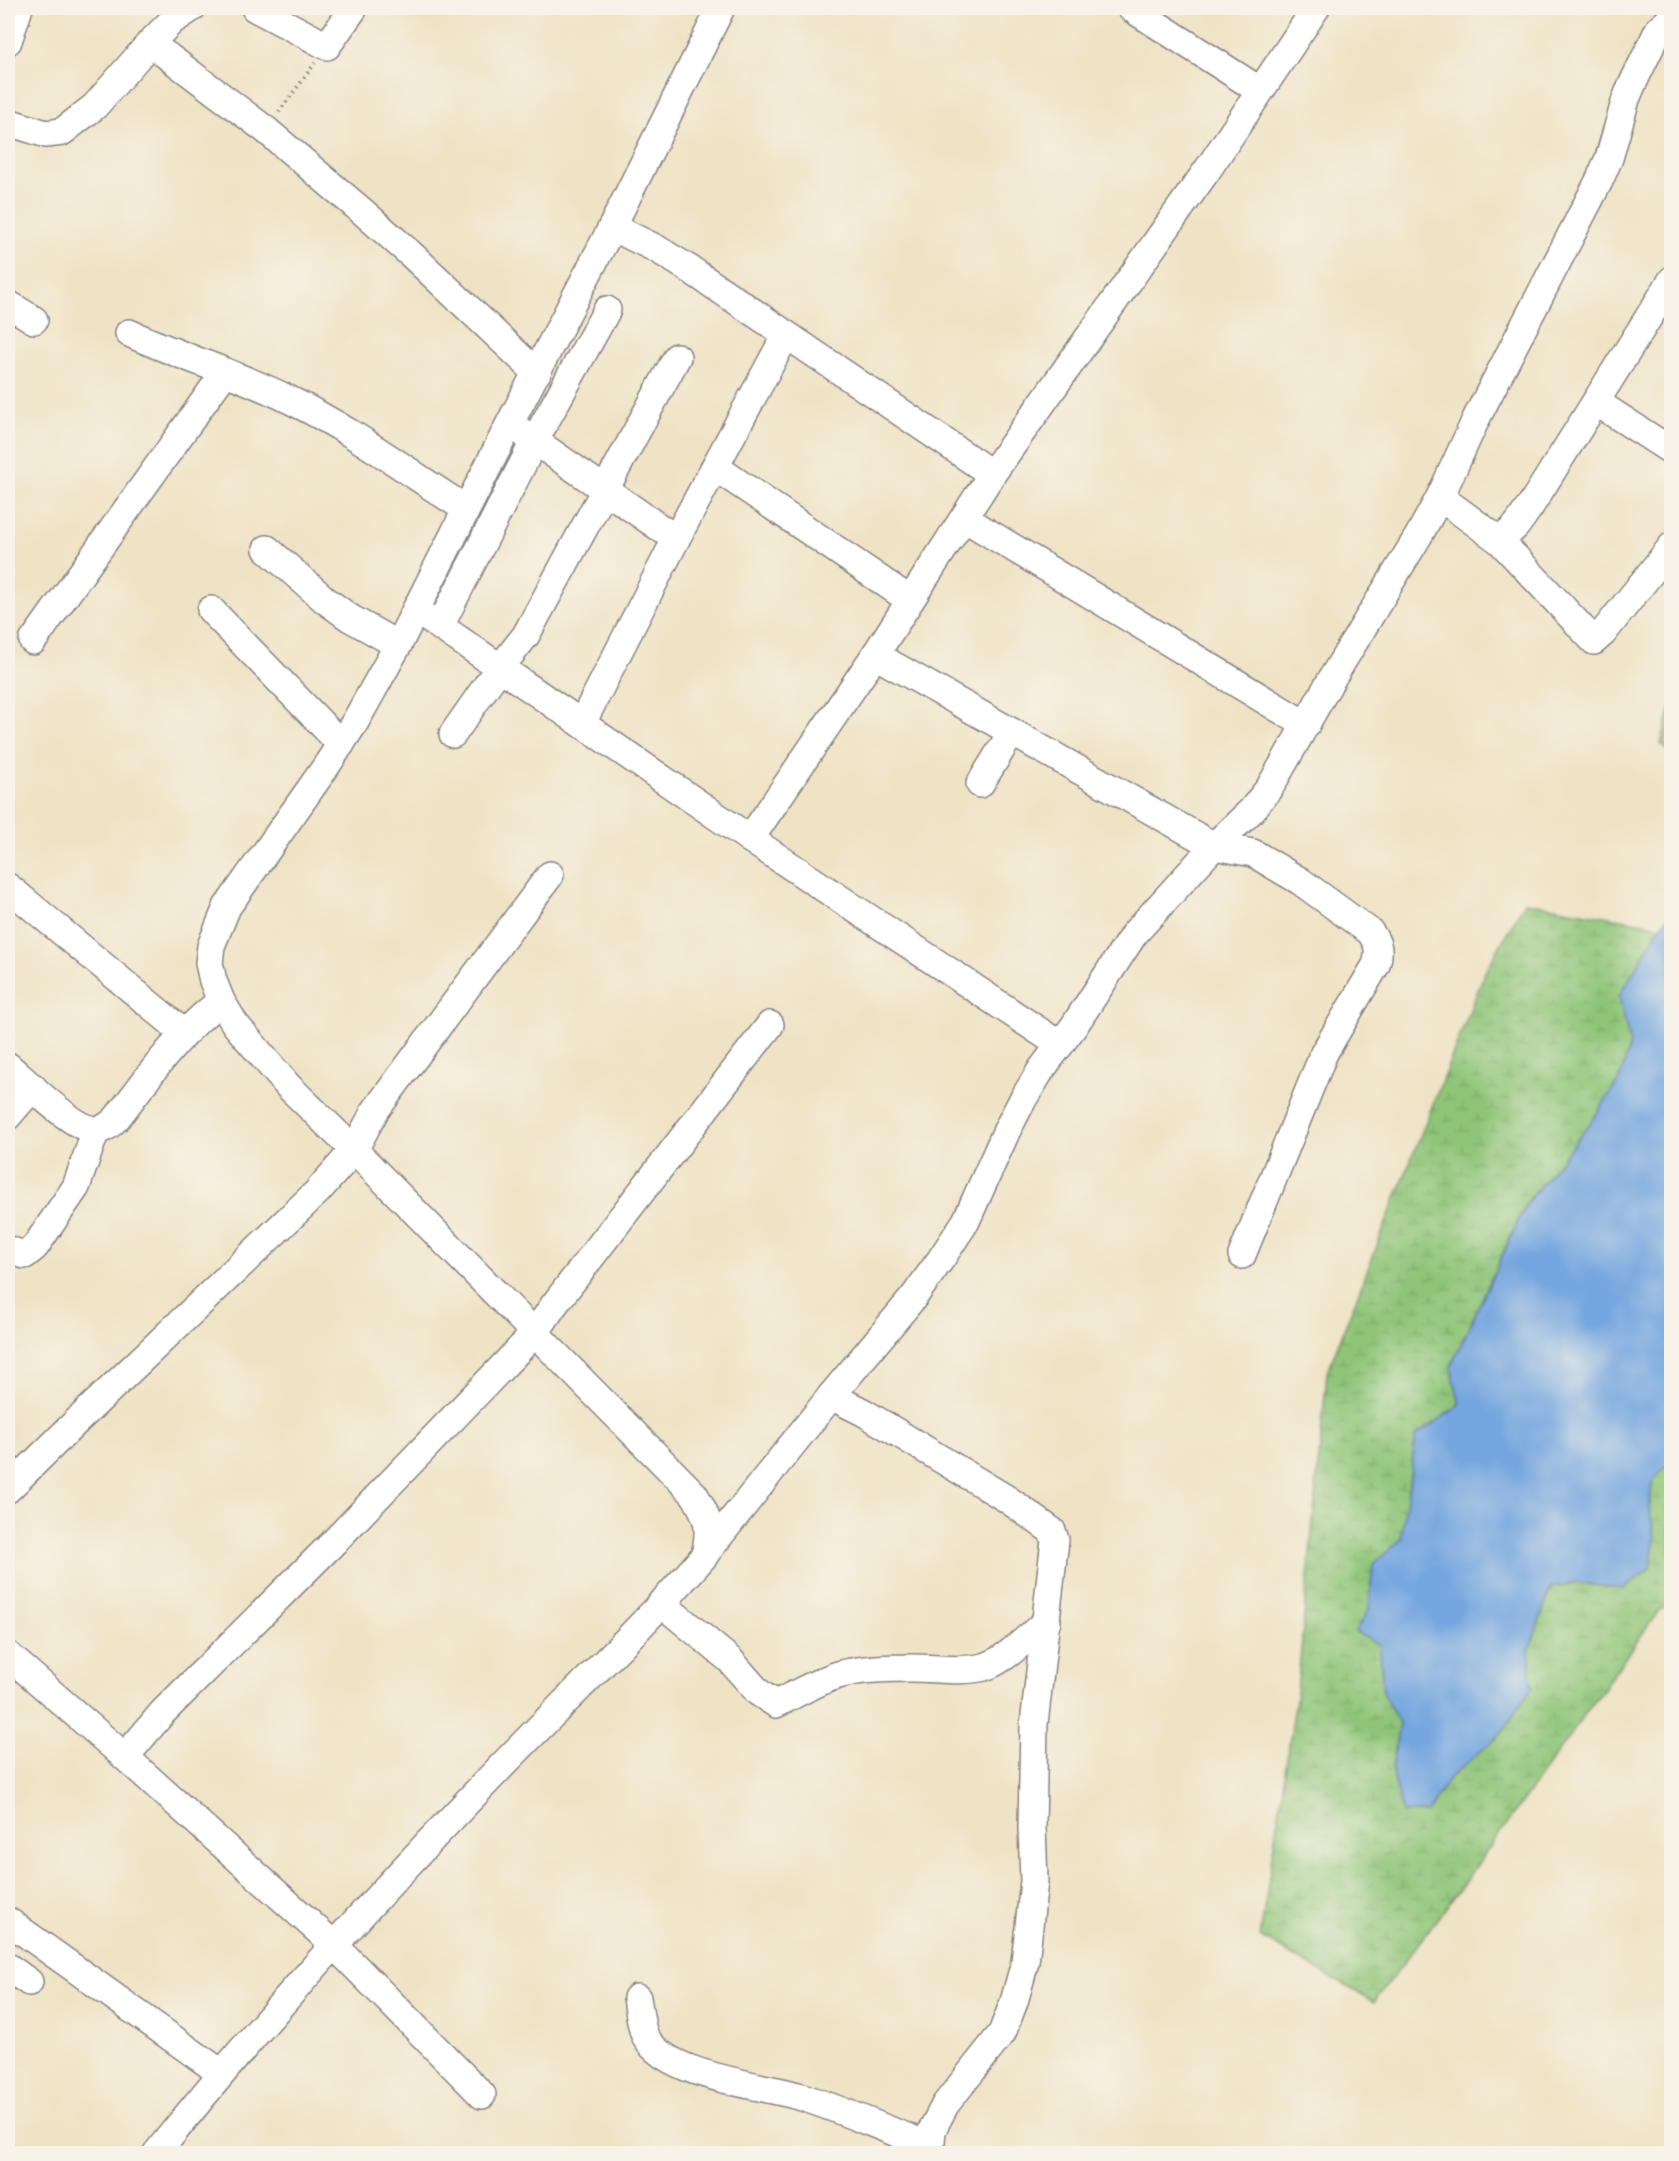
<svg xmlns="http://www.w3.org/2000/svg" width="1679" height="2161" font-family="'IM FELL Double Pica',serif">
<style>
.wetland{fill:url(#wetland-marsh);stroke:#58745a;stroke-width:1.5}
.water{fill:#74a6df;stroke:#4b648d;stroke-width:1.5}
.lines{fill:none;stroke-linecap:round;stroke-linejoin:round}
.minor-casing{stroke:#888280;stroke-width:30}
.path{stroke:#888280;stroke-width:4;stroke-dasharray:1.5 4.5;stroke-linecap:butt}
.minor{stroke:#fff;stroke-width:27}
</style>
<defs>
<pattern id="wetland-marsh" width="20" height="14" patternUnits="userSpaceOnUse" patternTransform="scale(1.5)"><rect width="20" height="14" fill="#8fc578"/><path d="M1 5h8M5 5V1M11 12h8M15 12V8" fill="none" stroke="#7ba969"/></pattern>
</defs>
<rect width="100%" height="100%" fill="#f7f3e8"/>
<filter id="ink" filterUnits="userSpaceOnUse"><feTurbulence type="fractalNoise" baseFrequency=".0167" numOctaves="2"/><feDisplacementMap in="SourceGraphic" scale="12" xChannelSelector="R" yChannelSelector="G"/><feConvolveMatrix kernelMatrix="1 2 1 2 8 2 1 2 1" color-interpolation-filters="sRGB"/></filter>
<filter id="wash" filterUnits="userSpaceOnUse"><feTurbulence type="fractalNoise" baseFrequency=".008" numOctaves="4" result="noise"/><feDisplacementMap in="SourceGraphic" scale="24" xChannelSelector="R" yChannelSelector="G"/><feGaussianBlur stdDeviation="1.35" result="paint"/><feColorMatrix in="noise" values="0 0 0 0 0 0 0 0 0 0 0 0 0 0 0 0 0 1.4 0 .05"/><feComposite in="paint" operator="in"/></filter>
<g filter="url(#wash)">
<rect width="100%" height="100%" fill="#efe3c5"/>
<!-- wetland -->
<g class="wetland">
<path d="M1671,707V753L1661,744Z"/>
<path d="M1525,902L1661,926L1619,996L1630,1044L1620,1079L1589,1125L1526,1203L1451,1366L1460,1405L1416,1436L1401,1539L1373,1565L1369,1609L1355,1632L1380,1644L1383,1694L1399,1723L1392,1768L1427,1813L1450,1777L1501,1734L1532,1688L1529,1651L1551,1587L1578,1583L1624,1589L1655,1538L1649,1509L1652,1483L1671,1458V1603L1658,1612L1462,1886L1374,2002L1260,1937L1297,1692L1327,1373L1485,972Z"/>
</g>
<!-- water -->
<path class="water" d="M1671,912L1672,1458L1652,1483L1649,1509L1655,1537L1650,1568L1624,1589L1578,1583L1551,1587L1529,1651L1532,1688L1501,1734L1450,1777L1427,1813H1402L1392,1768L1399,1723L1383,1694L1380,1645L1355,1632L1369,1609L1373,1565L1401,1539L1416,1436L1460,1405L1451,1366L1527,1203L1589,1125L1620,1079L1630,1044L1619,996L1661,926Z"/>
</g>
<g filter="url(#ink)">
<g class="lines">
<defs>
<g id="minor">
<path d="M255,8L327,46L354,8"/>
<path d="M1131,8L1259,90"/>
<path d="M8,41L19,8"/>
<path d="M150,43L266,130L363,212L414,257L537,373"/>
<path d="M8,122L46,134L62,132L95,106L150,43L172,21L192,8"/>
<path d="M612,227L657,249L691,270L992,474"/>
<path d="M8,304L34,320"/>
<path d="M129,333C182,357 238,374 290,400C352,430 408,472 466,509"/>
<path d="M1596,402L1670,450"/>
<path d="M519,430L676,539"/>
<path d="M715,467L910,600"/>
<path d="M1440,497L1500,541L1594,641L1603,633L1672,546"/>
<path d="M964,518L1306,725"/>
<path d="M1500,541L1516,526L1529,508L1672,280"/>
<path d="M267,549L325,600L350,618L398,645"/>
<path d="M211,610L341,744"/>
<path d="M416,610L750,839L1060,1045"/>
<path d="M440,626L535,440L607,310"/>
<path d="M33,641L225,372"/>
<path d="M875,655L1214,846L1253,853L1300,881L1370,932C1379,944 1380,952 1376,965L1324,1053L1242,1255"/>
<path d="M582,723L676,539L786,335"/>
<path d="M453,734L492,678L526,635L677,357"/>
<path d="M980,784L1012,732"/>
<path d="M750,839L875,655L992,474L1208,169L1316,8"/>
<path d="M8,887L184,1033"/>
<path d="M8,1066C26,1081 74,1130 96,1130C105,1130 110,1124 116,1119C149,1077 178,1033 221,1001"/>
<path d="M8,1116L33,1087"/>
<path d="M8,1250L25,1255L35,1247L76,1187L96,1130"/>
<path d="M831,1396L863,1412L1007,1499L1052,1531L1055,1540L1034,1724L1032,1827L1034,1881L1025,1962L1014,2002L1002,2033L945,2105L932,2130L930,2154"/>
<path d="M8,1489L77,1421L317,1192L354,1150L375,1111L550,875"/>
<path d="M705,1554L831,1396L913,1298L941,1259L966,1221L1007,1130L1022,1101L1041,1070L1074,1026L1134,934L1214,846L1252,810L1270,787L1331,680L1419,535L1440,497L1477,417L1599,181L1609,158L1626,99L1632,85L1659,29L1672,18"/>
<path d="M661,1603L730,1660L759,1693L776,1704C796,1694 816,1682 838,1675C859,1669 884,1668 906,1668C931,1667 959,1673 984,1667C1005,1661 1030,1635 1047,1621"/>
<path d="M8,1655L125,1757L333,1944L482,2095"/>
<path d="M125,1757L163,1712L331,1545L535,1333L554,1305L770,1025"/>
<path d="M8,1921L221,2073"/>
<path d="M8,1967L29,1982"/>
<path d="M637,1998C639,2008 641,2030 646,2038C669,2077 763,2085 802,2097C846,2111 888,2131 931,2146"/>
<path d="M156,2154C262,2021 376,1896 494,1774C564,1701 639,1632 705,1555C711,1528 709,1518 694,1494L354,1150L288,1086L235,1024L221,1001L213,981L209,963L211,946L227,907L325,768L355,722L398,645L510,423L612,227L721,8"/>
</g>
</defs>
<!-- minor casing -->
<use href="#minor" class="minor-casing"/>
<!-- path -->
<path class="path" d="M279,112L315,63"/>
<!-- minor -->
<use href="#minor" class="minor"/>
</g>
</g>
<!-- margin -->
<rect width="1679" height="2161" fill="none" stroke="#f7f3e8" stroke-width="30"/>
</svg>
